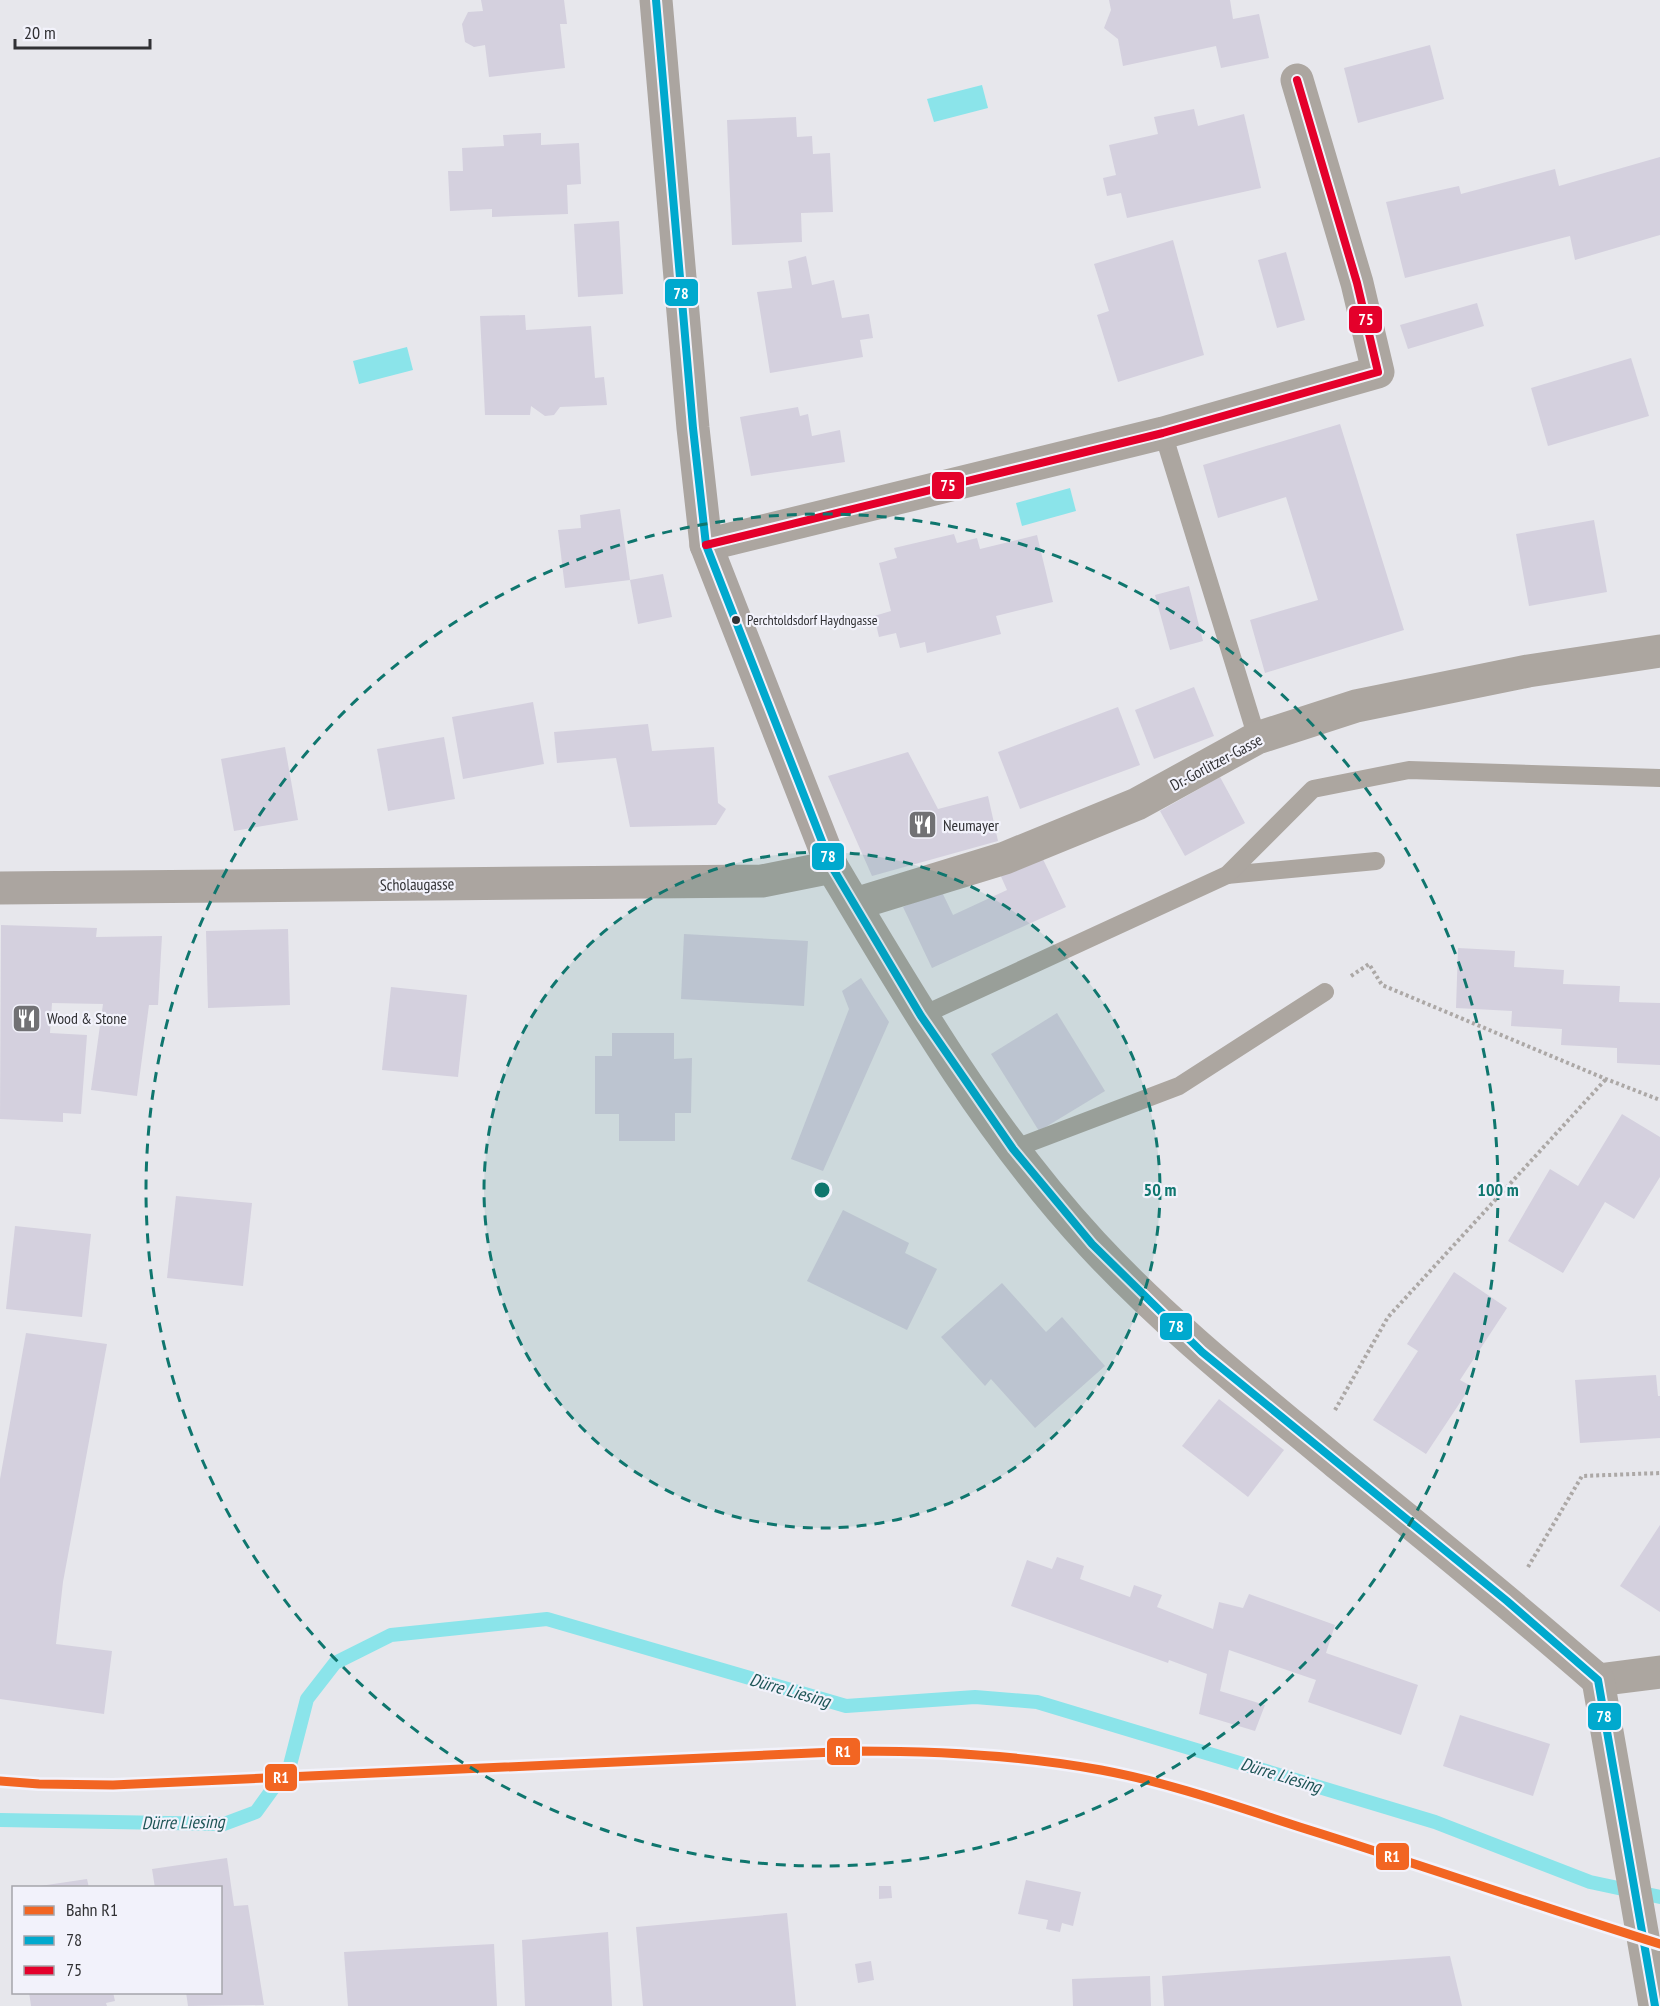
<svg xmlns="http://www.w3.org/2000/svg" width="1660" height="2006" font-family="'PT Sans Narrow',sans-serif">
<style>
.water{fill:#8be4ea}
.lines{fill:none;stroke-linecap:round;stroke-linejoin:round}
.stream{stroke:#8be4ea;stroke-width:14}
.building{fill:#d4d0de}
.path{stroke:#aca8a6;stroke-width:4;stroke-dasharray:3 3;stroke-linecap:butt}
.service{stroke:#aca6a0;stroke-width:18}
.minor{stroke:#aca6a0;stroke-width:33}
.tertiary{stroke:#aca6a0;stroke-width:33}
.secondary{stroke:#aba5a0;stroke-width:33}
.bus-1-casing{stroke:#f2f2fb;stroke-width:12}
.bus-2-casing{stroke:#f2f2fb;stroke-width:12}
.bus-1{stroke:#00a9ce;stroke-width:8}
.bus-2{stroke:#e4002b;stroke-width:8}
.rail-1-casing{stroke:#f2f2fb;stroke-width:14}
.rail-1{stroke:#f26522;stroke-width:9}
.ring{fill:none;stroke:#0f766e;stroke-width:3;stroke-dasharray:10 8}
.bus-dot{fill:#313134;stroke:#f2f2fb;stroke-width:2}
.labels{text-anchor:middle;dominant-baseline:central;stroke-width:4.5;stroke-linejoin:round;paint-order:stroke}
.bus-label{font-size:14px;fill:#313134;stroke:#f2f2fb;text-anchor:start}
.street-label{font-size:16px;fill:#313134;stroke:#f2f2fb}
.poi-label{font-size:16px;fill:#313134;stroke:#f2f2fb;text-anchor:start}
.water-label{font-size:18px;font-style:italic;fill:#1d5456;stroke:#f2f2fb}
.centre{fill:#0f766e;stroke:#f2f2fb;stroke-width:3}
.ring-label{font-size:18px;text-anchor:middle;font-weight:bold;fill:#0f766e;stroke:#f2f2fb;stroke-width:4.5;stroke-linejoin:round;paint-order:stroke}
.line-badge{stroke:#f2f2fb;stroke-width:2}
.badge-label{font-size:16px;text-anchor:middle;font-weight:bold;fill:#fff}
</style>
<rect width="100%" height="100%" fill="#e7e7ec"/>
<!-- water -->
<g class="water">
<path d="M982,85L988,108L934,122L927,99Z"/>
<path d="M407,347L413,370L359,384L353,361Z"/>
<path d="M1070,488L1076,511L1022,526L1016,503Z"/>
</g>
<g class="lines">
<!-- stream -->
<path class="stream" d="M0,1820L224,1824L256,1812L290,1765L307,1699L335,1663L391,1635L547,1619L846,1706L975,1697L1037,1702L1435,1822L1590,1882L1660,1897"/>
</g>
<!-- building -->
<g class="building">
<path d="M481,0H564L567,24H560L565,68L489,77L485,45L474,47L465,42L462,24L468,12L483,11Z"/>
<path d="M1109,0H1230L1233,19L1259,14L1269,58L1221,68L1216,46L1123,66L1118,39L1104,28L1111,10Z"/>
<path d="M1430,45L1444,99L1358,123L1344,68Z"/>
<path d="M1194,109L1198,126L1244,114L1261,188L1127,218L1121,193L1107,196L1103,178L1116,175L1109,145L1158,134L1154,117Z"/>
<path d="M796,117L797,137L812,136L813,154L830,153L833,212L801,213L802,242L732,245L727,120Z"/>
<path d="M541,133V145L579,143L581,184L567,185L568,214L492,217V209L450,211L448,171H463L462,148L504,146L503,135Z"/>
<path d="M1660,157V235L1575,260L1570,236L1405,278L1386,202L1459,186L1461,194L1555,169L1559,186Z"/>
<path d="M619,221L623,294L578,297L574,224Z"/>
<path d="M1173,240L1204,355L1118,382L1097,315L1109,311L1094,264Z"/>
<path d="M1286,252L1305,320L1277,328L1258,260Z"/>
<path d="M806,256L812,285L834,280L842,318L869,314L873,338L860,340L863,357L770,373L757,292L792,288L788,261Z"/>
<path d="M1477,303L1484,326L1408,349L1400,325Z"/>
<path d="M525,315L526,330L591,326L595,378L604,377L607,405L560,407L554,415L545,416L531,406L530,415H485L480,316Z"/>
<path d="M1631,358L1649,416L1548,446L1531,388Z"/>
<path d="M798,407L800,416L808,414L812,436L840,430L845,462L751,476L740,417Z"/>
<path d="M1340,424L1404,630L1265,673L1250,620L1318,600L1286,497L1218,518L1203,465Z"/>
<path d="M620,509L630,580L663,574L672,617L638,624L630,580L565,588L558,530L581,528L580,515Z"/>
<path d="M1594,520L1607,592L1529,606L1516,534Z"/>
<path d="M954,534L957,543L977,538L980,549L1037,535L1053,602L996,616L1001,634L927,653L925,642L900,648L896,633L879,637L874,616L891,611L879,563L897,558L894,548Z"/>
<path d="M1189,586L1203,641L1170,650L1155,595Z"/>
<path d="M1194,687L1214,736L1154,759L1135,710Z"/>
<path d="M533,702L544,764L463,779L452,717Z"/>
<path d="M1118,707L1140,765L1020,809L998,752Z"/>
<path d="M648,724L652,751L714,747L718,803L726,809L716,825L630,827L616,758L557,763L554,732Z"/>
<path d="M444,737L455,799L388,811L377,749Z"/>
<path d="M285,747L298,820L234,831L221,759Z"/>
<path d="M908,752L938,809L988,796L998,841L872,876L828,776Z"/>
<path d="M1220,777L1245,823L1185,856L1160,811Z"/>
<path d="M1040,853L1066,907L932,968L903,907L941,890L953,915L1007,890L999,872Z"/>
<path d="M1,925L97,928L96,937L162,936L158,1005H149L137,1096L91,1090L103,1004L52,1003L50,1033L87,1035L81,1114L63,1113V1122L0,1119Z"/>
<path d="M288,929L290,1005L208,1008L206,931Z"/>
<path d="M684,934L808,941L804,1006L681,999Z"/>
<path d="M1458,948L1515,951L1514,967L1564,970L1563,984L1620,986L1619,1002L1660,1003V1065L1617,1063V1048L1561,1045L1562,1029L1511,1026L1512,1011L1456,1008Z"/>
<path d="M861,978L889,1022L823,1171L791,1159L849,1009L842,991Z"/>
<path d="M391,987L467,995L458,1077L382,1070Z"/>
<path d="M1057,1013L1105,1091L1039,1131L991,1054Z"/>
<path d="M612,1033H674V1059L692,1058L691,1113H675V1141H619V1114H595V1056H612Z"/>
<path d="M1622,1114L1660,1137V1177L1634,1219L1605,1202L1563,1273L1508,1241L1550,1169L1578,1186Z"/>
<path d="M176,1196L252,1203L243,1286L167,1278Z"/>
<path d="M843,1210L909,1243L905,1253L937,1269L907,1330L807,1281Z"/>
<path d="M15,1226L91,1234L82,1317L6,1309Z"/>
<path d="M1454,1272L1507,1308L1460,1380L1471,1386L1426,1454L1373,1420L1418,1351L1407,1344Z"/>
<path d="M1002,1283L1046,1332L1062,1317L1105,1366L1035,1428L991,1379L985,1386L941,1337Z"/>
<path d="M26,1333L107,1344L63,1582L56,1644L112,1651L104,1714L0,1699V1479Z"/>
<path d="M1656,1375L1658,1396H1660V1438L1580,1443L1575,1380Z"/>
<path d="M1219,1399L1284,1450L1248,1497L1182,1446Z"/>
<path d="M1660,1525V1612L1620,1586Z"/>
<path d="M1057,1557L1084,1566L1080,1579L1130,1597L1134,1585L1162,1595L1157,1607L1213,1629L1219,1602L1243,1608L1249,1594L1335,1625L1326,1653L1418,1685L1401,1735L1308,1702L1316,1680L1229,1650L1220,1691L1265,1705L1255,1731L1199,1714L1207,1674L1169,1660L1168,1663L1011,1606L1027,1560L1052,1569Z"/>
<path d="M1460,1715L1550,1744L1533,1796L1443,1766Z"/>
<path d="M227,1858L234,1906L248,1905L264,2005L188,2006L186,1992H220V1888H155L152,1869Z"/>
<path d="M87,1879L89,1888H40V1886Z"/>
<path d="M1026,1880L1081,1892L1073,1926L1062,1923L1060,1932L1046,1929L1048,1920L1018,1914Z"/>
<path d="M879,1886H891L892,1898L879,1899Z"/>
<path d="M787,1913L796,2006H643L636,1927Z"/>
<path d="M608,1932L612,2006H525L522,1940Z"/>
<path d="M494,1944L497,2006H348L344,1952Z"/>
<path d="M1450,1956L1462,2006H1164L1162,1976Z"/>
<path d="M871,1961L874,1980L858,1983L855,1964Z"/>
<path d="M1150,1976L1151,2006H1073L1072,1979Z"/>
<path d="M29,1992H113L115,2001L106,2003L107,2006H31Z"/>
</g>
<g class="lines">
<!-- path -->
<g class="path">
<path d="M1351,976L1369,964L1382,985L1606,1079L1660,1100"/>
<path d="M1335,1410L1388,1317L1606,1079"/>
<path d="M1528,1567L1582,1476L1660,1473"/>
</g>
<!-- service -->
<g class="service">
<path d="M1163,433L1257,738"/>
<path d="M1227,875L1376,861"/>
<path d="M921,1016L1227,875L1313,789L1409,770L1660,778"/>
<path d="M1013,1149L1179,1086L1325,992"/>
</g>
<!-- minor -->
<g class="minor">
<path d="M706,545L1163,433L1378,372L1357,283L1297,80"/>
<path d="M832,867C910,998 988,1132 1092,1244C1167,1325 1253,1393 1337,1463C1425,1534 1513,1606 1598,1680L1660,1672"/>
<path d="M855,904L1005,858L1137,804L1257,738L1356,706L1528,671L1660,651"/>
</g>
<!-- tertiary -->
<path class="tertiary" d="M1598,1680L1655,2006"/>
<!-- secondary -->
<path class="secondary" d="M0,888L762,881L832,867L706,545L693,428L656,0"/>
<defs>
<path id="bus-1" d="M656,0L693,428L706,545L832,867L921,1016L1013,1149L1092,1244L1202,1352L1507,1601L1598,1680L1655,2006"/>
<path id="bus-2" d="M706,545L1163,433L1378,372L1357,283L1297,80"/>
</defs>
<!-- bus-1 casing -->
<use href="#bus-1" class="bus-1-casing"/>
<!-- bus-2 casing -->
<use href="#bus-2" class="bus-2-casing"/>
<!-- bus-1 -->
<use href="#bus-1" class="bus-1"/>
<!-- bus-2 -->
<use href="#bus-2" class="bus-2"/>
<defs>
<path id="rail-1" d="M0,1781L39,1784L113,1785L857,1751C939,1751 1020,1755 1101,1770C1171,1783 1238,1807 1306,1829C1424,1866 1542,1907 1660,1944"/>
</defs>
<!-- rail-1 casing -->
<use href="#rail-1" class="rail-1-casing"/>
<!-- rail-1 -->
<use href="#rail-1" class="rail-1"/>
</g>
<!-- distance rings -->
<circle cx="822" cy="1190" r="338" fill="#0f766e" fill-opacity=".12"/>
<g class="ring">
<circle cx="822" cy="1190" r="338"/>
<circle cx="822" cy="1190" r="676"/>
</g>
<!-- icons -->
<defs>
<symbol id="restaurant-square" viewBox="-11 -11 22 22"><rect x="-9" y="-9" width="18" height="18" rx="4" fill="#717174" stroke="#f2f2fb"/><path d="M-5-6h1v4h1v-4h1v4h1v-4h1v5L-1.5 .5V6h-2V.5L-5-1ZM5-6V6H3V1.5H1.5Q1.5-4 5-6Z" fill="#fff"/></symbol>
</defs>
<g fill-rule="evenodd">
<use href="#restaurant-square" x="906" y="808" width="33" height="33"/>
<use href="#restaurant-square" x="10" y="1002" width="33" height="33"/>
</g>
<!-- markers -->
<circle class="bus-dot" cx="736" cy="620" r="5"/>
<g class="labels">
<!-- bus labels -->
<g class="bus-label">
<text x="747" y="620">Perchtoldsdorf Haydngasse</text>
</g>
<!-- street labels -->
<g class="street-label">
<text transform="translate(1216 762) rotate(-28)">Dr.-Gorlitzer-Gasse</text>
<text transform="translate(417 884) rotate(-1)">Scholaugasse</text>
</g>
<!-- poi labels -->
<g class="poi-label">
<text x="943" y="825">Neumayer</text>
<text x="47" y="1018">Wood &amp; Stone</text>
</g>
<!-- water labels -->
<g class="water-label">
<text transform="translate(790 1690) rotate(16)">Dürre Liesing</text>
<text transform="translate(1281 1775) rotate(17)">Dürre Liesing</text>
<text transform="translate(183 1822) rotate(-1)">Dürre Liesing</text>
</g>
</g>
<circle cx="822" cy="1190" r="9" class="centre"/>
<g class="ring-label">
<text x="1160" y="1196">50 m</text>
<text x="1498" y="1196">100 m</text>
</g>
<g class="line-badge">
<rect x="664" y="278" width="35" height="29" rx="6" fill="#00a9ce"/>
<rect x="1348" y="305" width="35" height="29" rx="6" fill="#e4002b"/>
<rect x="931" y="471" width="34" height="29" rx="6" fill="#e4002b"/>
<rect x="811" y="842" width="34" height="29" rx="6" fill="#00a9ce"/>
<rect x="1159" y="1312" width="34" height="29" rx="6" fill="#00a9ce"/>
<rect x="1587" y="1702" width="35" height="29" rx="6" fill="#00a9ce"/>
<rect x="826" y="1737" width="35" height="29" rx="6" fill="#f26522"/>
<rect x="264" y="1763" width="34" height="29" rx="6" fill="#f26522"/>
<rect x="1375" y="1842" width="35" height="29" rx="6" fill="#f26522"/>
</g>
<g class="badge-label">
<text x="681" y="299">78</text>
<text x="1366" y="325">75</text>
<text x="948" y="491">75</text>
<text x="828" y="862">78</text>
<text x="1176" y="1332">78</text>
<text x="1604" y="1722">78</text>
<text x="843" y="1757">R1</text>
<text x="281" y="1783">R1</text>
<text x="1392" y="1862">R1</text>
</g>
<!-- legend -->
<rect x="12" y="1886" width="210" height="108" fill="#f2f2fb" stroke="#a5a5ab" stroke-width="1.5"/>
<rect x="24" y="1906" width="30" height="9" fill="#f26522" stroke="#a5a5ab" stroke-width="1.5"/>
<text x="66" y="1916" font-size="18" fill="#313134">Bahn R1</text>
<rect x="24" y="1936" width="30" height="9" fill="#00a9ce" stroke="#a5a5ab" stroke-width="1.5"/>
<text x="66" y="1946" font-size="18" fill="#313134">78</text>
<rect x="24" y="1966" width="30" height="9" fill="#e4002b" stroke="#a5a5ab" stroke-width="1.5"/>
<text x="66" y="1976" font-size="18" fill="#313134">75</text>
<!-- scale -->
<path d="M15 39v9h135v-9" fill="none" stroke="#313134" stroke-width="3"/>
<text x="24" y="39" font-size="18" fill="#313134" stroke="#f2f2fb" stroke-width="4.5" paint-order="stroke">20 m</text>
</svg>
